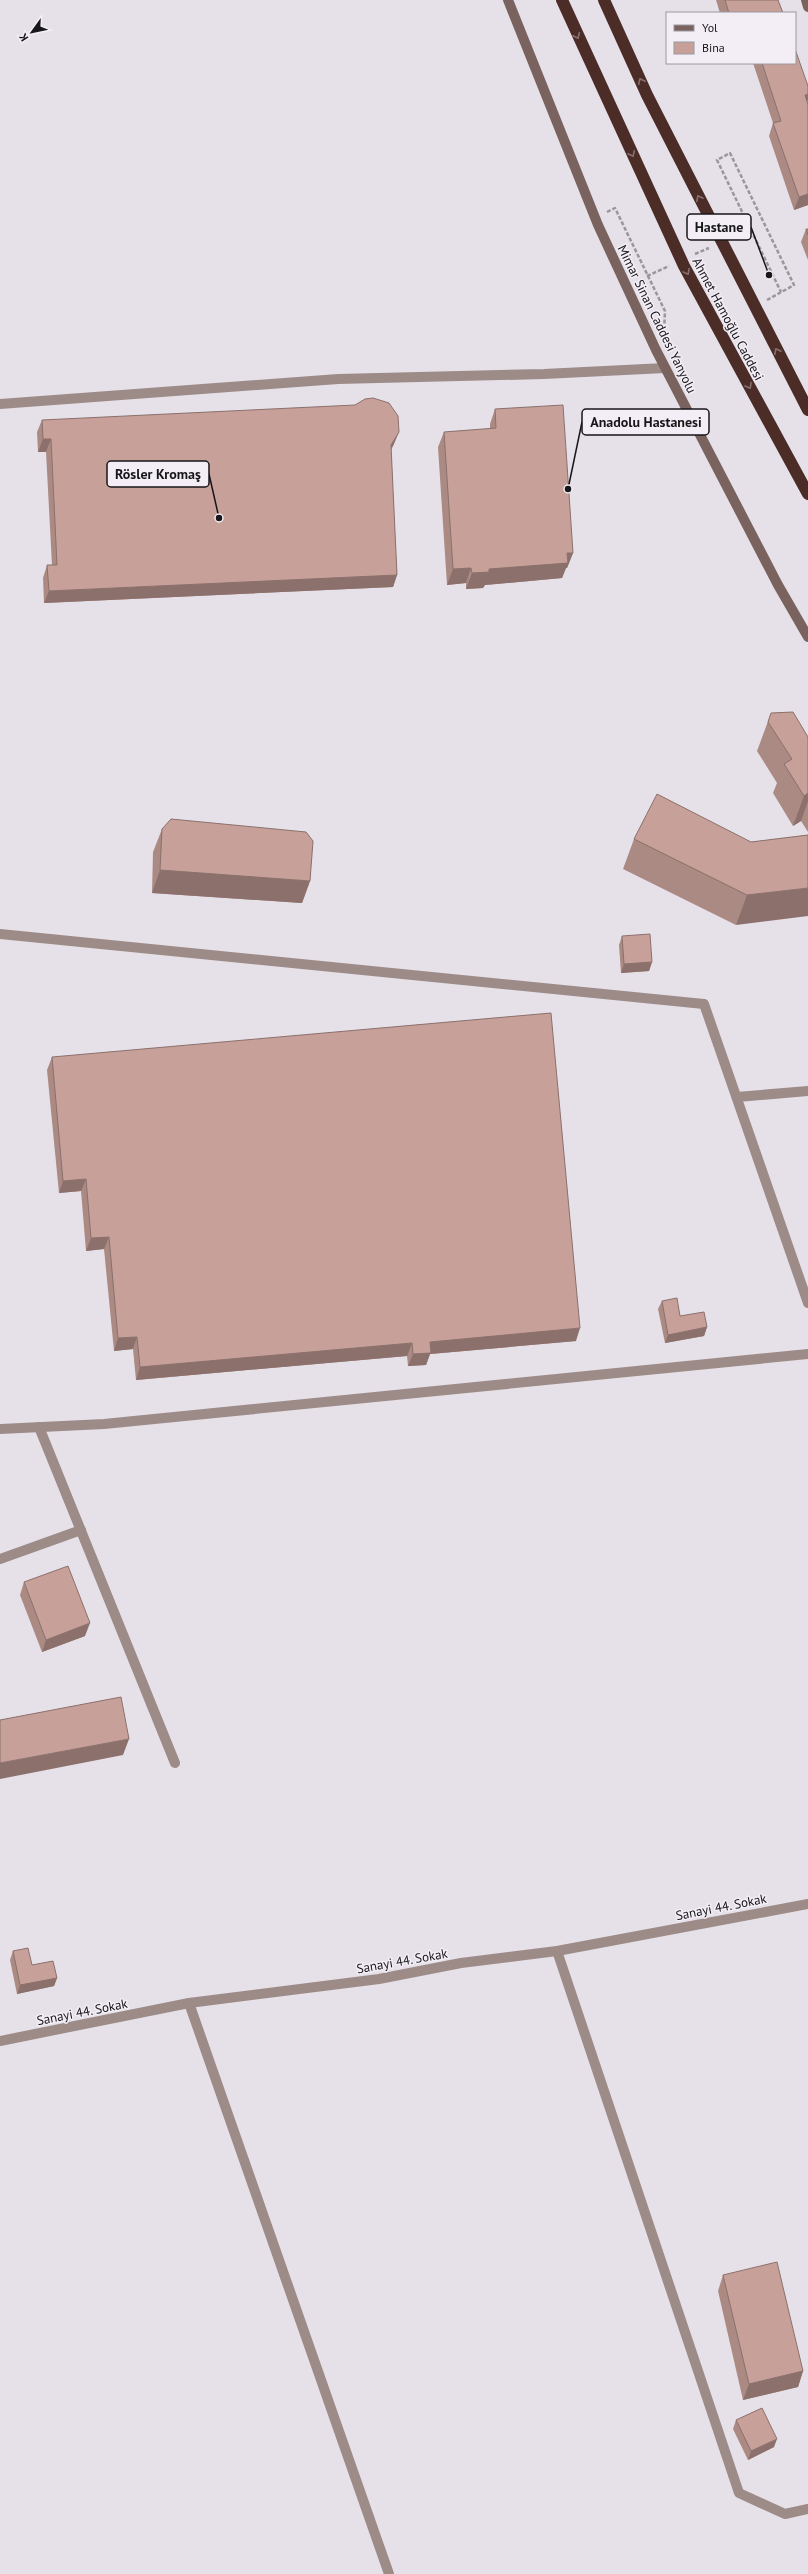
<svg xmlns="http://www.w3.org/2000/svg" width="808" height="2574" font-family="'PT Sans',sans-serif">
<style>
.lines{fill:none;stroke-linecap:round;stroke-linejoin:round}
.path{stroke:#99969c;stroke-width:2.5;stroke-dasharray:4 2;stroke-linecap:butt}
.street{stroke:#9d8b88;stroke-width:10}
.secondary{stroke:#7a625e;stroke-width:10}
.highway{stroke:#4c2c27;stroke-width:12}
.wall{fill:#ab8a84}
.shaded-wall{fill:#8b706c}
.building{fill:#c7a09a;stroke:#8b706c}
.oneway{stroke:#86706f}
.labels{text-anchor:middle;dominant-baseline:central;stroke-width:3;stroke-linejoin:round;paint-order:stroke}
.street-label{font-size:13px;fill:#171618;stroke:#f3eef6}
.leader{fill:none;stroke:#171618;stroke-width:1.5}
.callout-dot{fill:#171618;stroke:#f3eef6;stroke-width:1.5}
.callout{fill:#f3eef6;stroke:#171618;stroke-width:1.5}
.callout-label{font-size:14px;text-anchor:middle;font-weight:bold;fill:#171618}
</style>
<rect width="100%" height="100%" fill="#e6e1e9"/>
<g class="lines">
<!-- path -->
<g class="path">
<path d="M607,212L615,208L665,311L664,333"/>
<path d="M735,236L750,230"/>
<path d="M695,254L709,248"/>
<path d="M647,276L669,266"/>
<path d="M767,300L794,285L730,153L717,160L781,292"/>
</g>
<!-- street -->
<g class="street">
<path d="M0,404L338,379L544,374L665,368"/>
<path d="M0,934L704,1004L808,1303"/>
<path d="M737,1097L808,1091"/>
<path d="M39,1427L175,1763"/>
<path d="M0,1429L104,1424L808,1354"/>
<path d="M0,1559L81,1530"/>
<path d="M557,1951L739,2493L785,2514L808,2509"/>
<path d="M189,2003L389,2574"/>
<path d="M0,2041L189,2003L379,1979L461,1963L557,1951L808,1904"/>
</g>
<!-- secondary -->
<g class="secondary">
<path d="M508,0L598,225L656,350L778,585L808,637"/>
<path d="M806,0L808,7"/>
</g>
<!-- highway -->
<g class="highway">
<path d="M562,0L684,266L808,494"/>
<path d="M604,0L647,95L808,410"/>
</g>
</g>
<!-- wall -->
<g class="wall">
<path d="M716,0H778L783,13H720Z"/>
<path d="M753,63H795L808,105V205L794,210L769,136L773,123Z"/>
<path d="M806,229H808V260L801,242Z"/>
<path d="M495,409L573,553L567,568H566L562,578L485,585L483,588L466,589V583L447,585L438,447L444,432L490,429V424Z"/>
<path d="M42,420L394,444L391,450L397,575L393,587L44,603L43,578L47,565H52L46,452H38L37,432Z"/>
<path d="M771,713L808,737V832L801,821L793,826L773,793L777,783L757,751L760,743Z"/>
<path d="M162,829L310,881L302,903L152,893L153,852Z"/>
<path d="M808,835L736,925L623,869L634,839L751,842Z"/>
<path d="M622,936L652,962L649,971L621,973L619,945Z"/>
<path d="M52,1057L576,1341L430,1354L426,1365L408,1366L407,1356L136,1380L133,1349L114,1351L104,1249L86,1251L81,1191L59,1193L47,1070Z"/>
<path d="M662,1301L680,1316L707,1327L704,1336L665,1343L658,1309Z"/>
<path d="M24,1582L85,1636L42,1652L20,1595Z"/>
<path d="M13,1951L32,1965L57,1978L54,1986L17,1994L10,1960Z"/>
<path d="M723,2275L803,2371L798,2387L743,2400L718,2291Z"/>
<path d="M736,2420L774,2447L748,2460L733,2429Z"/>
</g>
<!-- shaded-wall -->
<g class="shaded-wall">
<path d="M808,94V100L806,106L805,95Z"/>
<path d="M808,194V205L794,210L799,197Z"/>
<path d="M399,432L394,444L386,458L391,445Z"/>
<path d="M43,439H51L46,452H38Z"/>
<path d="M567,553H573L567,568H566L562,578L485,585L483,588L466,589L472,573Z"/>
<path d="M471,568L466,583L447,585L453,569Z"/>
<path d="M397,575L393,587L44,603L49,591Z"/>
<path d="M808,793V801L801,821L793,826L804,796Z"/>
<path d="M160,870L310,881L302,903L152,893Z"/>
<path d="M808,888V916L736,925L747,895Z"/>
<path d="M652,962L649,971L621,973L624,964Z"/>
<path d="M86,1179L81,1191L59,1193L63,1181Z"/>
<path d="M109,1237L104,1249L86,1251L91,1238Z"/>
<path d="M707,1327L704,1336L665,1343L668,1335Z"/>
<path d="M580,1328L576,1341L430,1354L426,1365L408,1366L413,1354L430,1342Z"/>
<path d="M137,1337L133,1349L114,1351L118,1338Z"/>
<path d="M412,1343L407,1356L136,1380L140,1367Z"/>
<path d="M90,1623L85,1636L42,1652L46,1640Z"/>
<path d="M129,1739L123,1755L0,1779V1763Z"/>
<path d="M57,1978L54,1986L17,1994L20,1985Z"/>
<path d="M803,2371L798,2387L743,2400L749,2384Z"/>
<path d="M777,2439L774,2447L748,2460L751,2451Z"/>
</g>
<!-- building -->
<g class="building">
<path d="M725,0H778L783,13H729Z"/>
<path d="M795,49L808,86V94L805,95L808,105V194L799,197L773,123L781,121L762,63H795Z"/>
<path d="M806,229H808V235Z"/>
<path d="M373,398L389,403L398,416L399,432L391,445L397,575L49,591L47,565H57L51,439H43L42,420L355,405L365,399Z"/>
<path d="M563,405L573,553H567L568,563L489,569V572L472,573L471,568L453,569L444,432L496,428L495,409Z"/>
<path d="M793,712L808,737V793L804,796L784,764L792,759L768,722L771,713Z"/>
<path d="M657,794L751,842L808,835V888L747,895L634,839Z"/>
<path d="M171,819L306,832L313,841L310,881L160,870L162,829Z"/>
<path d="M650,934L652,962L624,964L622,936Z"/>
<path d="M551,1013L580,1328L430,1342L431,1353L413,1354L412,1343L140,1367L137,1337L118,1338L109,1237L91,1238L86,1179L63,1181L52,1057Z"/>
<path d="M677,1298L680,1316L704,1312L707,1327L668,1335L662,1301Z"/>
<path d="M68,1566L90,1623L46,1640L24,1582Z"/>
<path d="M121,1697L129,1739L0,1763V1720Z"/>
<path d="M28,1948L32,1965L53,1961L57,1978L20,1985L13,1951Z"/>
<path d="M777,2262L803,2371L749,2384L723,2275Z"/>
<path d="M762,2408L777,2439L751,2451L736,2420Z"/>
</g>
<!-- one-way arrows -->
<defs><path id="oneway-chevron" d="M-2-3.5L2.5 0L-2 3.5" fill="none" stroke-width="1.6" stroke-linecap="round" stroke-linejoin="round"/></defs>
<g class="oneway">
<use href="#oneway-chevron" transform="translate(577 36) rotate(65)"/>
<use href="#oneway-chevron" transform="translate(641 81) rotate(-115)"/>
<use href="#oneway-chevron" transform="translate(632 154) rotate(65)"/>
<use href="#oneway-chevron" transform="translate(699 198) rotate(-117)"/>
<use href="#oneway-chevron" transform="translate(687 272) rotate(62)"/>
<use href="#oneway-chevron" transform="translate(777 351) rotate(-117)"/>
<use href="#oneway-chevron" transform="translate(749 386) rotate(61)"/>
</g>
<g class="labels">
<!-- street labels -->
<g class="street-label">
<text transform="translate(657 319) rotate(64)">Mimar Sinan Caddesi Yanyolu</text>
<text transform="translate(728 319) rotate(62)">Ahmet Hamoğlu Caddesi</text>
<text transform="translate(721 1907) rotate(-11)">Sanayi 44. Sokak</text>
<text transform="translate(402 1961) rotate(-10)">Sanayi 44. Sokak</text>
<text transform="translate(82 2012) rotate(-11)">Sanayi 44. Sokak</text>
</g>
</g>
<!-- callouts -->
<path class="leader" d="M769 275L751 227M568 489L582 422M219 518L209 474"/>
<g class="callout-dot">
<circle cx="769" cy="275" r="4"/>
<circle cx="568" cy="489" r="4"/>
<circle cx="219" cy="518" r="4"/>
</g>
<g class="callout">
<rect x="687" y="214" width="64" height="26" rx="4"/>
<rect x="582" y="409" width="127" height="26" rx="4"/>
<rect x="107" y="461" width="102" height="26" rx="4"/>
</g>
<g class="callout-label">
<text x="719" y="232">Hastane</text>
<text x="646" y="427">Anadolu Hastanesi</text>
<text x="158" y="479">Rösler Kromaş</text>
</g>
<!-- legend -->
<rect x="666" y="12" width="130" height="52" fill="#f3eef6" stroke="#9b989d"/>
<rect x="674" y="25" width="20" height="6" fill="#7a625e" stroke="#9b989d"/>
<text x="702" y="32" font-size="12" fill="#171618">Yol</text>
<rect x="674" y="42" width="20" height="12" fill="#c7a09a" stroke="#9b989d"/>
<text x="702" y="52" font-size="12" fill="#171618">Bina</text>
<!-- north arrow -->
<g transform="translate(32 32) rotate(237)" stroke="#f3eef6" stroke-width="3" paint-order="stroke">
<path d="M0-3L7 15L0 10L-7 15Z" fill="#171618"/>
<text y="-6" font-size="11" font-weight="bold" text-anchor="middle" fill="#171618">K</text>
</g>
</svg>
